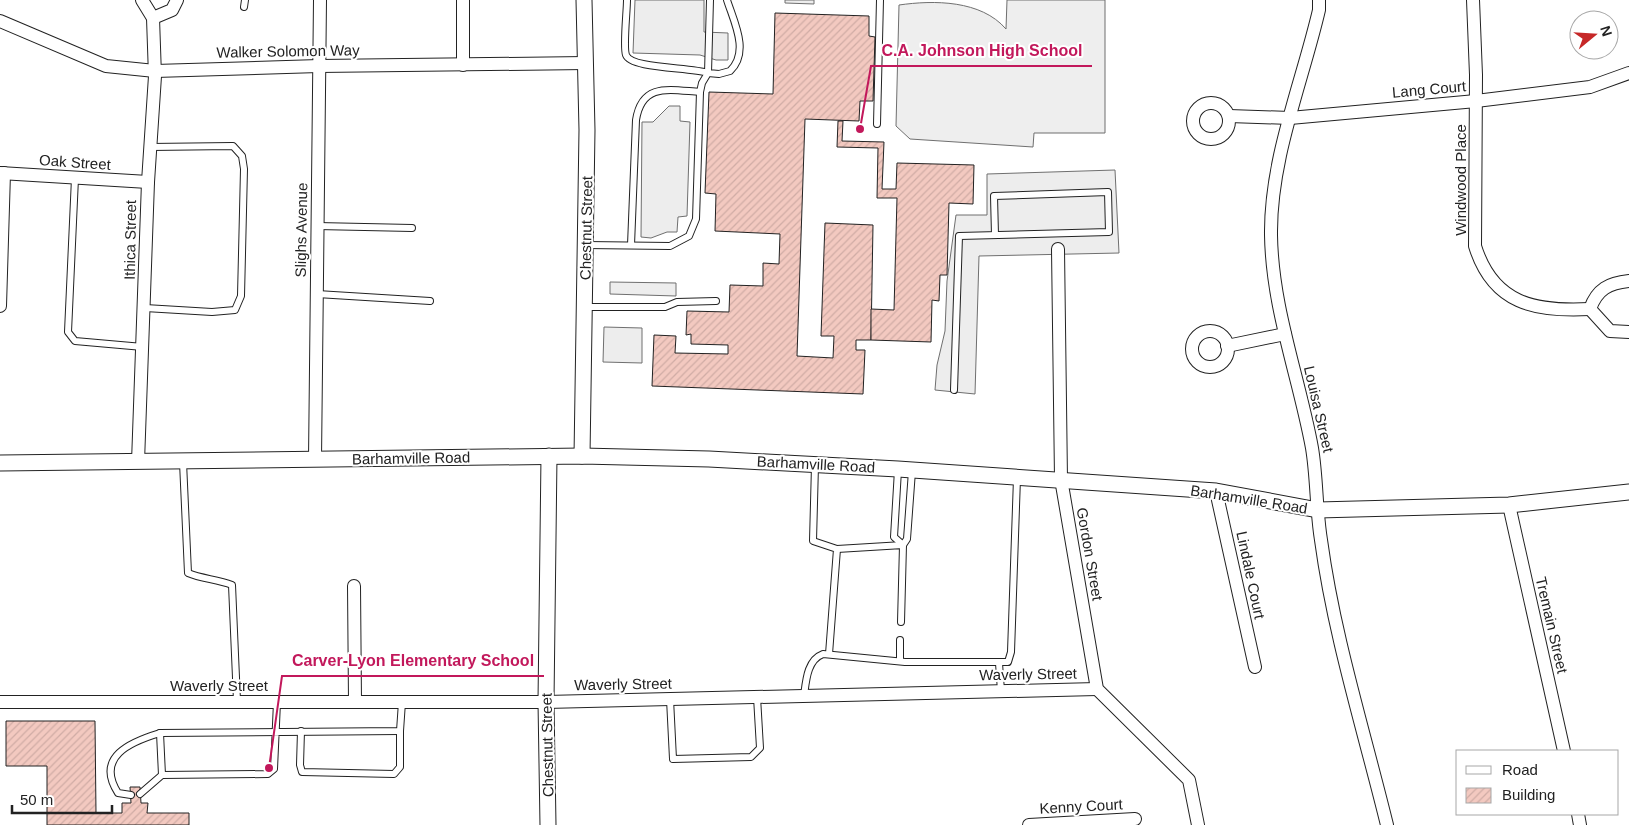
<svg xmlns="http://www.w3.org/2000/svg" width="1629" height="825" font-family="Arial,sans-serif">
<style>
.grass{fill:#eee;stroke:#6f6f6f}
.parking{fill:#ededed;stroke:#6f6f6f}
.building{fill:url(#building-hatch);stroke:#222}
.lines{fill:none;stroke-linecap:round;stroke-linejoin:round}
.service-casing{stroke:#222;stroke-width:8}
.minor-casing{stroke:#222;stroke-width:14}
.tertiary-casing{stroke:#222;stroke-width:17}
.service{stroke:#fff;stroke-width:6}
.minor{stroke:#fff;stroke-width:12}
.tertiary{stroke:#fff;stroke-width:15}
.labels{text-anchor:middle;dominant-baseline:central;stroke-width:4;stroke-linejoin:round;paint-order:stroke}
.street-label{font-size:15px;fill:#222;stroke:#fff}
.leader{fill:none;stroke:#c2185b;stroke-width:2}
.callout-dot{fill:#c2185b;stroke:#fff;stroke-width:2}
.callout-label{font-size:16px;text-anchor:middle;font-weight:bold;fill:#c2185b;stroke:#fff;stroke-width:4;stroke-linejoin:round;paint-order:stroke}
</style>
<defs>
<pattern id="building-hatch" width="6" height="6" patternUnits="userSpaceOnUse" patternTransform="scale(1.25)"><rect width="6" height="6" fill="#f3c9c0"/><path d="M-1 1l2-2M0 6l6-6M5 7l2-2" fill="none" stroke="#d0aca5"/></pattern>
</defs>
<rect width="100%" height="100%" fill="#fff"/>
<!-- grass -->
<path class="grass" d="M1007,0H1105V133H1034L1033,147L910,139L896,126L899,5C934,0 981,0 1006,29Z"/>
<!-- parking -->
<g class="parking">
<path d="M635,0H704V32L728,33V60H716L700,55L633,53Z"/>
<path d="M785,0H814V4L785,3Z"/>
<path d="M669,106H680V121L690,122L687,216L678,217L677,232H667L651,238L641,237L642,122H653Z"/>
<path d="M1115,170L1119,253L979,256L975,394L935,390L937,365L945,331L947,281L956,215H987V174Z"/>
<path d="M610,282L676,283V296L610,294Z"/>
<path d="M604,327L642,328V363L603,362Z"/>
</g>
<!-- building -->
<g class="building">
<path d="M775,13L869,16V36L875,37L873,101H860L859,121L805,119L797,356L833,358L834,336H821L825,223L873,225L871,340H856V350H865L863,394L652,386L654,335L676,336L675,353L728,354V345L691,344V334L686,335L687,311L729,312L730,285L763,286V263L779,264L780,234L715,231L716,194L705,193L709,92L773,94Z"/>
<path d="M838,121H843L842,141L884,142L882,189H896L897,163L974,165L973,204L949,203L947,275H940L939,301L932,300L931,342L871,340V309L894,310L897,198H877L878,148L837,147Z"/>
<path d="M6,721H95L96,813H122V803H131L130,787H140L141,803H148L147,813H189V825H47V766H6Z"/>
</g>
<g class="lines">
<defs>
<g id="service">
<path d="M710,0L708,73L719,74L730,71C750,52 734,22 727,0"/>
<path d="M244,7L245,0"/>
<path d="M877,124L880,0"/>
<path d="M75,178L68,332L75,341L143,347"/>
<path d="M317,226L412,228"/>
<path d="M586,245L670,246L689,236L696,219L700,92L702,83L708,73C691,67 631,69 626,55C623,47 627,11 627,0"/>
<path d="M631,245L636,120C642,82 670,90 700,92"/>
<path d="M317,294L430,301"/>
<path d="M585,307H665L677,302L716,301"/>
<path d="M145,308L212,312L235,310L241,296L244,169L242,156L233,146L150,147"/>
<path d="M954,390L959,236L1109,232L1108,192L994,196L995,235"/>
<path d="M183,462L188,573C202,579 217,579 232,585L237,701"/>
<path d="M815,465L813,541L837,549L829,654"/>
<path d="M898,470L894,537L903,545L907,539L912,471"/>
<path d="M837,549L903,545L901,622"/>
<path d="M900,661V640"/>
<path d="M999,663L1001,691"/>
<path d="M804,696C806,681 807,660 823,654L905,662H1008L1011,652L1017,478"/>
<path d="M670,699L673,759L751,757L760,748L757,697"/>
<path d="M277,702L274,769L268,774L162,775L160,733L400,731L402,702"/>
<path d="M301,731L300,765L302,772L394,774L400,767V731"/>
<path d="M140,794L162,775"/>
<path d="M131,795L118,793C95,757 130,742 160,733"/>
</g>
<g id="minor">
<path d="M463,0V65"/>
<path d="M1319,0V10C1302,83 1270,159 1271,235C1272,308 1299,377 1312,448C1317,478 1316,509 1321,540C1334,636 1364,731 1387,825"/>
<path d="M1473,0L1476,75L1475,246C1493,304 1535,312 1590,309"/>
<path d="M153,18L172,10L177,0"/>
<path d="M0,21L106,66L155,71L319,66L586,63"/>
<circle cx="1211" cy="121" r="18"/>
<path d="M1229,116L1290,118L1476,101L1590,87L1629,73"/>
<path d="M0,173L148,182"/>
<path d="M1058,249L1061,479L1097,689L1189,780L1198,825"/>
<path d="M0,306L4,173"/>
<path d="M1590,309C1597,289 1609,283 1629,281"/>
<path d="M1590,309L1610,331L1629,332"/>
<circle cx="1210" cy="349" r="18"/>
<path d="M1227,346L1285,334"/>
<path d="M315,460L320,0"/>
<path d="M138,462L148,182L155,76L153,18L142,0"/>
<path d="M1216,491L1255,667"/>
<path d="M1509,505L1564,751"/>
<path d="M354,586L355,702"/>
<path d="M0,702H546L1097,689"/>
<path d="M1578,814L1580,825"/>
<path d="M1029,825L1135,819"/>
</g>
<g id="tertiary">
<path d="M582,456L587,130L584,0"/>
<path d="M0,463L582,456L709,459L898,469L1216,491L1318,510L1509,505L1629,492"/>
<path d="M548,825L546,702L549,456"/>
</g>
</defs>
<!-- service casing -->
<use href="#service" class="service-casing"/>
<!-- minor casing -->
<use href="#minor" class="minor-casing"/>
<!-- tertiary casing -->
<use href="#tertiary" class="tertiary-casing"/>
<!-- service -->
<use href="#service" class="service"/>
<!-- minor -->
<use href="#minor" class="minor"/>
<!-- tertiary -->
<use href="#tertiary" class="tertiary"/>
</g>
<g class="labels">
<!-- street labels -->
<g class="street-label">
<text transform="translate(288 51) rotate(-1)">Walker Solomon Way</text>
<text transform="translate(1429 89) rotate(-5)">Lang Court</text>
<text transform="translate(75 162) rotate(4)">Oak Street</text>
<text transform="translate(1460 180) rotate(-90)">Windwood Place</text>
<text transform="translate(586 228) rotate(-89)">Chestnut Street</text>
<text transform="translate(301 230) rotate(-89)">Slighs Avenue</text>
<text transform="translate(130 240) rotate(-89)">Ithica Street</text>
<text transform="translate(1319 409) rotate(77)">Louisa Street</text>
<text transform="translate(411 458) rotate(-1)">Barhamville Road</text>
<text transform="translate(816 464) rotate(3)">Barhamville Road</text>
<text transform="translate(1249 499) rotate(9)">Barhamville Road</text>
<text transform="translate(1090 554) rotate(80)">Gordon Street</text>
<text transform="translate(1251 575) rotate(78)">Lindale Court</text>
<text transform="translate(1552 625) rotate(77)">Tremain Street</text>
<text transform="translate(1028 674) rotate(-1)">Waverly Street</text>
<text transform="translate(623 684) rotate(-1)">Waverly Street</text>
<text x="219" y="685">Waverly Street</text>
<text transform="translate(547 745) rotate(-91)">Chestnut Street</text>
<text transform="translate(1081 806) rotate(-3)">Kenny Court</text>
</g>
</g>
<!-- callouts -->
<path class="leader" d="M860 129L871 66H1092M269 768L282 676H544"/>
<g class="callout-dot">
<circle cx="860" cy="129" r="5"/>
<circle cx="269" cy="768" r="5"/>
</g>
<g class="callout-label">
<text x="982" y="56">C.A. Johnson High School</text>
<text x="413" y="666">Carver-Lyon Elementary School</text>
</g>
<!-- legend -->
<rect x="1456" y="750" width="162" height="65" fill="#ffffff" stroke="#a7a7a7"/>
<rect x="1466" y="766" width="25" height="8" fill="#ffffff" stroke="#a7a7a7"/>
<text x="1502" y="775" font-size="15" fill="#222222">Road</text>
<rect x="1466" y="788" width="25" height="15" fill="url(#building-hatch)" stroke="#a7a7a7"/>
<text x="1502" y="800" font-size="15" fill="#222222">Building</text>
<!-- north arrow -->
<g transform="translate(1594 35) rotate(72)"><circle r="24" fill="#ffffff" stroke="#a7a7a7"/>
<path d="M0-4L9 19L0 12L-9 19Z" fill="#c62828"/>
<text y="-8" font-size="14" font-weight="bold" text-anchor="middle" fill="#222222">N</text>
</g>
<!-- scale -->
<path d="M12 805v8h100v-8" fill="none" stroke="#222222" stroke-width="2.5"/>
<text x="20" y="805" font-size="15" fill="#222222" stroke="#ffffff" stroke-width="4" paint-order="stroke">50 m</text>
</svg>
